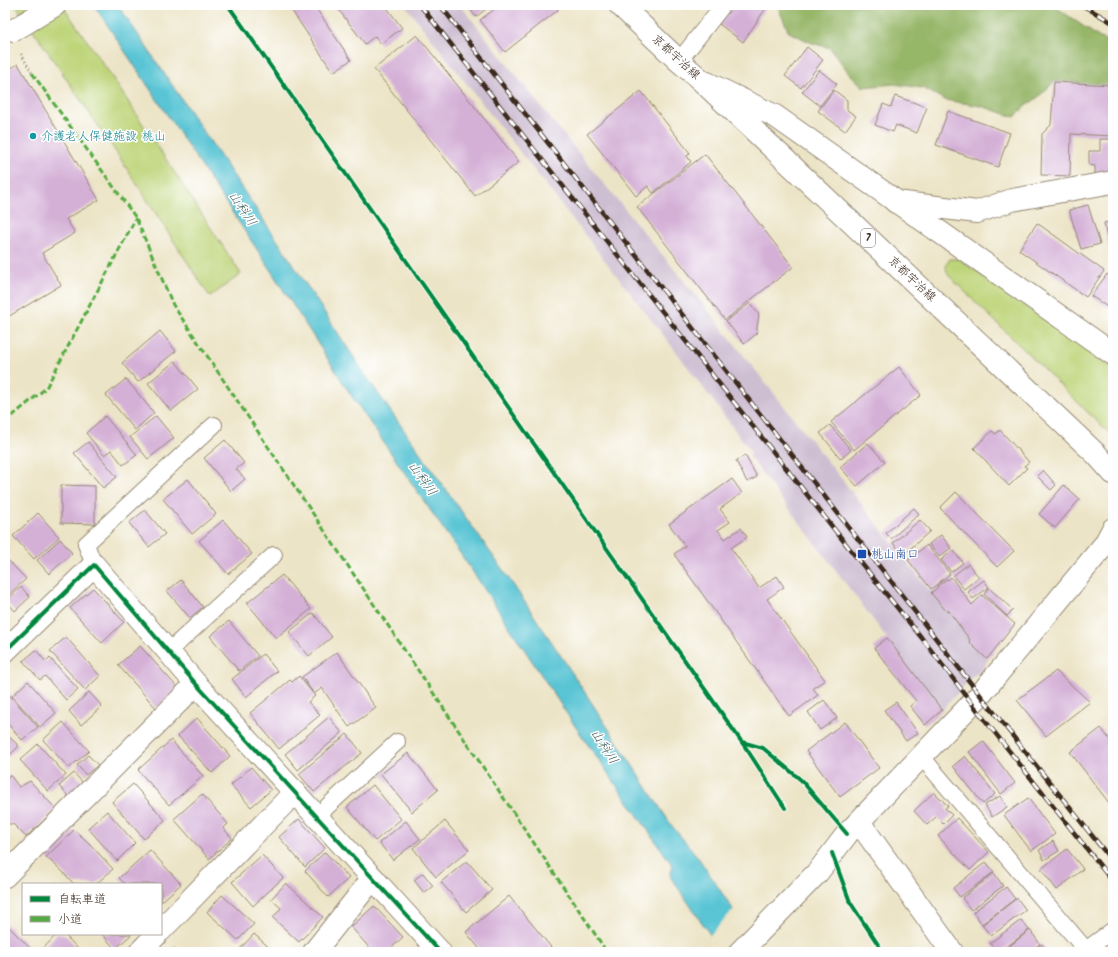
<svg xmlns="http://www.w3.org/2000/svg" width="1118" height="957" font-family="Kalam,'Klee One',sans-serif">
<style>
.industrial{fill:#cebed2}
.green{fill:#bdd478;stroke:#7c7f4b}
.forest{fill:#96b668;stroke:#687043}
.water{fill:#59c4d4;stroke:#4a7779}
.pier{fill:#ece4c6}
.building{fill:#d4b0d7}
.lines{fill:none;stroke-linecap:round;stroke-linejoin:round}
.service-casing{stroke:#948772;stroke-width:18}
.minor-casing{stroke:#948772;stroke-width:24}
.tertiary-casing{stroke:#948772;stroke-width:24}
.primary-casing{stroke:#948772;stroke-width:24}
.path{stroke:#948772;stroke-width:2.5;stroke-dasharray:1 3;stroke-linecap:butt}
.service{stroke:#fff;stroke-width:16}
.minor{stroke:#fff;stroke-width:22}
.tertiary{stroke:#fff;stroke-width:22}
.primary{stroke:#fff;stroke-width:22}
.rail-casing{stroke:#3b2a1e;stroke-width:4.5}
.rail{stroke:#fff;stroke-width:3;stroke-dasharray:9;stroke-linecap:butt}
.quiet{stroke:#55ab43;stroke-width:3;stroke-dasharray:6 3;stroke-linecap:butt}
.cycleway-casing{stroke:#fff;stroke-width:6}
.cycleway{stroke:#00873e;stroke-width:4}
.culture-dot{fill:#0f9aa8;stroke:#fff;stroke-width:1.5}
.transit-dot{fill:#1a4fb4;stroke:#fff;stroke-width:1.5}
.labels{text-anchor:middle;dominant-baseline:central;stroke-width:3;stroke-linejoin:round;paint-order:stroke}
.shield{fill:#fff;stroke:#766a62;stroke-width:1}
.shield-label{font-size:11px;font-weight:bold;fill:#3b2a1e}
.street-label{font-size:12px;fill:#3b2a1e;stroke:#fff}
.culture-label{font-size:12px;fill:#0d838f;stroke:#fff;text-anchor:start}
.transit-label{font-size:12px;fill:#164399;stroke:#fff;text-anchor:start}
.water-label{font-size:13px;font-style:italic;fill:#46605e;stroke:#fff}
</style>
<rect width="100%" height="100%" fill="#fff"/>
<filter id="ink" filterUnits="userSpaceOnUse"><feTurbulence type="fractalNoise" baseFrequency=".025" numOctaves="2"/><feDisplacementMap in="SourceGraphic" scale="8" xChannelSelector="R" yChannelSelector="G"/><feConvolveMatrix kernelMatrix="1 2 1 2 8 2 1 2 1" color-interpolation-filters="sRGB"/></filter>
<filter id="wash" filterUnits="userSpaceOnUse"><feTurbulence type="fractalNoise" baseFrequency=".012" numOctaves="4" result="noise"/><feDisplacementMap in="SourceGraphic" scale="16" xChannelSelector="R" yChannelSelector="G"/><feGaussianBlur stdDeviation="0.9" result="paint"/><feColorMatrix in="noise" values="0 0 0 0 0 0 0 0 0 0 0 0 0 0 0 0 0 1.4 0 .05"/><feComposite in="paint" operator="in"/></filter>
<g filter="url(#wash)">
<rect width="100%" height="100%" fill="#ece4c6"/>
<!-- industrial -->
<path class="industrial" d="M405,5H460L554,123L715,319L930,591L950,576L972,605L982,595L1015,624L988,659L984,668L972,677L942,710L925,725L910,706L915,701L874,648L887,638L749,456L752,453L678,354Z"/>
<!-- green -->
<g class="green">
<path d="M16,5H62L106,68L241,274L210,297L112,146Z"/>
<path d="M950,259H959L1113,368V437L949,276C945,269 945,265 950,259Z"/>
</g>
<!-- forest -->
<path class="forest" d="M777,5H1053L1100,38L1113,44V85L1099,88L1071,81L1054,82L1036,99L1025,106L1015,117L981,106L945,100L923,88L894,84L863,87L849,73L830,48L812,43L789,32Z"/>
<!-- water -->
<path class="water" d="M94,5H118L279,243L370,382L512,583L565,662L672,826L697,856L762,952H722L670,876L673,866L575,726L475,575L353,398L264,260Z"/>
<!-- pier -->
<path class="pier" d="M735,908L764,951V952H719L709,936Z"/>
<g id="blocks">
<!-- building -->
<g class="building">
<path d="M288,5H314L351,60L333,72Z"/>
<path d="M335,5H385L402,28L381,44L375,36L365,44Z"/>
<path d="M467,5H491L476,17Z"/>
<path d="M500,5H554L558,10L505,52L480,20Z"/>
<path d="M732,5H768L743,42L719,24Z"/>
<path d="M417,35L519,162L475,196L374,69Z"/>
<path d="M807,47L823,60L801,88L785,76Z"/>
<path d="M18,64L99,200L66,219L75,233L42,253L61,285L6,318L5,316V72Z"/>
<path d="M819,70L837,84L820,106L802,92Z"/>
<path d="M1054,82L1112,85L1113,136L1071,134L1070,176L1041,175L1042,134L1051,125Z"/>
<path d="M834,90L847,100V110L856,116L845,131L818,111Z"/>
<path d="M641,91L690,153L687,156L691,162L653,193L648,186L636,196L587,134Z"/>
<path d="M895,96L927,107L917,133L896,125L893,132L875,125L883,104L891,107Z"/>
<path d="M948,111L1010,133L998,167L936,145Z"/>
<path d="M1100,139H1113V173L1095,175V166L1089,165V151H1100Z"/>
<path d="M705,154L793,267L725,320L637,207Z"/>
<path d="M1088,205L1100,244L1081,249L1069,210Z"/>
<path d="M1113,221V248H1109L1104,223Z"/>
<path d="M1037,223L1104,271L1086,297L1019,250Z"/>
<path d="M1107,274L1113,279V302L1109,308L1091,296Z"/>
<path d="M750,303L759,315L756,334L744,344L726,321Z"/>
<path d="M160,331L176,351L138,382L122,363Z"/>
<path d="M175,361L198,389L171,411L148,383Z"/>
<path d="M899,367L921,395L854,450L831,422Z"/>
<path d="M126,379L154,413L135,430L106,395Z"/>
<path d="M105,416L137,455L123,465L111,450L104,455L86,433Z"/>
<path d="M156,416L174,438L148,459L130,437Z"/>
<path d="M830,425L851,450L841,459L820,433Z"/>
<path d="M1000,430L1029,462L1024,466L1027,468L1009,486L974,448L992,431L996,434Z"/>
<path d="M225,440L244,463L236,469L245,479L231,491L204,458Z"/>
<path d="M88,442L117,477L103,488L74,453Z"/>
<path d="M868,443L885,462L857,486L840,467Z"/>
<path d="M745,455L757,477L747,482L736,461Z"/>
<path d="M1043,470L1056,485L1051,490L1037,476Z"/>
<path d="M188,479L216,514L192,534L163,499Z"/>
<path d="M732,479L742,493L720,509L730,522L718,530L725,539L741,528L747,537L731,548L759,588L777,576L784,587L767,599L825,680L813,688L818,695L789,716L674,554L685,546L669,524Z"/>
<path d="M61,485L95,486V524L61,523Z"/>
<path d="M1064,485L1080,499L1055,528L1039,514Z"/>
<path d="M956,492L1014,551L997,567L940,508Z"/>
<path d="M914,508L919,514L891,539L886,533Z"/>
<path d="M145,510L165,534L149,547L129,523Z"/>
<path d="M38,513L59,537L34,559L13,536Z"/>
<path d="M223,520L252,554L228,574L199,541Z"/>
<path d="M920,520L930,531L903,555L893,543Z"/>
<path d="M941,535L951,548L939,557L929,544Z"/>
<path d="M60,539L72,553L49,574L37,560Z"/>
<path d="M927,545L950,574L931,589L908,560Z"/>
<path d="M953,550L963,563L951,572L941,560Z"/>
<path d="M5,557L26,579L5,598Z"/>
<path d="M968,564L979,577L964,589L953,576Z"/>
<path d="M282,575L311,609L276,638L247,603Z"/>
<path d="M951,577L972,605L982,595L1015,624L987,659L973,646L969,641L970,640L948,610L946,611L931,593L938,587L937,586L947,579L948,580Z"/>
<path d="M181,580L203,607L190,618L167,591Z"/>
<path d="M984,580L989,587L973,599L968,592Z"/>
<path d="M21,587L30,597L15,611L6,601Z"/>
<path d="M93,588L124,622L102,643L70,608Z"/>
<path d="M989,588L1013,610L1007,616L984,594Z"/>
<path d="M313,613L332,637L309,656L289,632Z"/>
<path d="M229,621L258,656L239,671L210,636Z"/>
<path d="M66,637L100,676L85,690L50,651Z"/>
<path d="M887,638L942,710L925,725L910,706L916,701L874,648Z"/>
<path d="M140,646L178,688L156,708L118,665Z"/>
<path d="M36,650L46,662L50,658L78,689L66,700L45,676L40,680L23,661Z"/>
<path d="M337,652L376,708L349,727L322,688L314,694L302,677Z"/>
<path d="M263,654L277,671L246,697L232,679Z"/>
<path d="M1056,671L1090,702L1046,736L1017,700Z"/>
<path d="M299,676L315,696L308,702L320,715L279,749L250,713L290,680L292,682Z"/>
<path d="M28,681L56,713L40,727L12,696Z"/>
<path d="M5,690L38,727L22,740L5,721Z"/>
<path d="M89,692L102,706L81,725L69,711Z"/>
<path d="M824,700L837,718L820,730L808,712Z"/>
<path d="M896,702L918,733L906,741L884,710Z"/>
<path d="M329,717L342,733L298,770L285,754Z"/>
<path d="M197,718L230,756L212,773L178,736Z"/>
<path d="M63,722L89,751L69,768L43,740Z"/>
<path d="M845,722L879,768L840,797L806,751Z"/>
<path d="M1101,728L1113,744V808L1070,752Z"/>
<path d="M5,733L19,746L5,760Z"/>
<path d="M347,734L362,753L314,792L299,774Z"/>
<path d="M171,740L203,776L169,805L138,770Z"/>
<path d="M983,741L1015,783L1001,794L969,752Z"/>
<path d="M38,744L66,775L48,791L20,760Z"/>
<path d="M408,753L438,790L412,812L381,774Z"/>
<path d="M88,755L98,765L86,775L77,765Z"/>
<path d="M965,756L995,794L983,804L953,766Z"/>
<path d="M251,767L271,790L251,807L231,785Z"/>
<path d="M74,773L84,784L70,798L59,786Z"/>
<path d="M10,775L19,787L30,781L56,809L26,837L13,824H9L5,820V780Z"/>
<path d="M133,784L165,820L144,839L112,802Z"/>
<path d="M373,785L401,819L375,841L347,807Z"/>
<path d="M934,792L948,806L945,808L952,815L943,824L936,817L927,825L914,811Z"/>
<path d="M202,794L228,824L223,828L232,838L209,859L174,819Z"/>
<path d="M1000,796L1007,807L992,817L985,805Z"/>
<path d="M1028,798L1055,834L1031,851L1004,815Z"/>
<path d="M107,811L135,843L117,861L88,828Z"/>
<path d="M957,818L989,852L970,870L938,836Z"/>
<path d="M299,819L325,848L305,867L279,837Z"/>
<path d="M406,821L420,839L393,860L379,843Z"/>
<path d="M445,821L469,850L436,877L413,848Z"/>
<path d="M74,830L89,843L113,869L96,884H74L60,869L46,857Z"/>
<path d="M1053,841L1059,851L1044,860L1039,850Z"/>
<path d="M1067,849L1083,869L1057,890L1041,869Z"/>
<path d="M150,850L181,884L161,902V884H125L119,878Z"/>
<path d="M325,852L349,878L328,897L305,871Z"/>
<path d="M262,855L283,878L253,906L232,882Z"/>
<path d="M467,861L492,890L466,912L441,882Z"/>
<path d="M986,862L994,872L960,897L953,888Z"/>
<path d="M423,873L433,886L424,893L414,880Z"/>
<path d="M994,873L1003,886L971,910L962,898Z"/>
<path d="M286,883L323,917L299,942L273,918L281,908L271,899Z"/>
<path d="M1006,887L1015,899L982,924L973,912Z"/>
<path d="M222,895L254,924L238,940L207,912Z"/>
<path d="M509,896L555,952H482L466,932Z"/>
<path d="M1017,898L1026,910L991,936L982,925Z"/>
<path d="M374,906L403,937L387,952H373L351,927Z"/>
<path d="M1021,920L1029,930L1000,952H997L990,943Z"/>
<path d="M5,923L30,948L27,952H23L18,949L15,952H5Z"/>
<path d="M1030,930L1040,944L1029,952H1002Z"/>
<path d="M57,934H64L81,952H40Z"/>
<path d="M102,934H132L115,949Z"/>
<path d="M254,934L274,952H237Z"/>
<path d="M1042,944L1048,952H1031Z"/>
<path d="M174,948L178,952H171Z"/>
</g>
</g>
</g>
<g filter="url(#ink)">
<use href="#blocks" fill-opacity="0" stroke="#948772" stroke-width="1"/>
<g class="lines">
<defs>
<g id="service">
<path d="M679,61L723,5"/>
<path d="M94,565L86,544L214,425"/>
<path d="M169,651L274,555"/>
<path d="M921,756L1086,950L1113,930"/>
<path d="M317,816L397,742"/>
</g>
<g id="minor">
<path d="M896,202L977,212L1012,200L1113,182"/>
<path d="M5,651L94,565L196,684L440,952"/>
<path d="M859,822L952,952"/>
<path d="M5,876L196,684"/>
<path d="M161,930L295,792"/>
<path d="M140,952L157,934"/>
<path d="M314,952L373,878"/>
</g>
<g id="tertiary">
<path d="M14,30L55,5"/>
<path d="M707,83L775,116L1113,354"/>
<path d="M740,952L818,872L847,834L980,695L1105,544L1113,529"/>
</g>
<path id="primary" d="M620,5L679,61L702,81L1097,455L1113,473"/>
</defs>
<!-- service casing -->
<use href="#service" class="service-casing"/>
<!-- minor casing -->
<use href="#minor" class="minor-casing"/>
<!-- tertiary casing -->
<use href="#tertiary" class="tertiary-casing"/>
<!-- primary casing -->
<use href="#primary" class="primary-casing"/>
<!-- path -->
<path class="path" d="M21,54L32,73"/>
<!-- service -->
<use href="#service" class="service"/>
<!-- minor -->
<use href="#minor" class="minor"/>
<!-- tertiary -->
<use href="#tertiary" class="tertiary"/>
<!-- primary -->
<use href="#primary" class="primary"/>
<defs>
<g id="rail">
<path d="M420,5L857,558L921,637L984,719L1113,882"/>
<path d="M440,5L973,686L1113,862"/>
<path d="M1082,5L1113,23"/>
</g>
</defs>
<!-- rail casing -->
<use href="#rail" class="rail-casing"/>
<!-- rail -->
<use href="#rail" class="rail"/>
<!-- quiet -->
<g class="quiet">
<path d="M32,73L136,218L173,305L603,946L604,952"/>
<path d="M5,422L46,388L136,218"/>
</g>
<defs>
<g id="cycleway">
<path d="M228,5L748,751L785,808"/>
<path d="M5,651L94,565L196,684L440,952"/>
<path d="M742,742L763,748L801,780L847,834"/>
<path d="M832,853L850,902L883,952"/>
</g>
</defs>
<!-- cycleway casing -->
<use href="#cycleway" class="cycleway-casing"/>
<!-- cycleway -->
<use href="#cycleway" class="cycleway"/>
</g>
</g>
<!-- markers -->
<circle class="culture-dot" cx="33" cy="136" r="4"/>
<rect class="transit-dot" x="857" y="549" width="10" height="10" rx="2"/>
<g class="labels">
<!-- shield labels -->
<rect class="shield" x="861" y="229" width="14" height="18" rx="3"/>
<g class="shield-label">
<text x="868" y="238">7</text>
</g>
<!-- street labels -->
<g class="street-label">
<text transform="translate(676 57) rotate(42)">京都宇治線</text>
<text transform="translate(912 279) rotate(43)">京都宇治線</text>
</g>
<!-- culture labels -->
<g class="culture-label">
<text x="41" y="136">介護老人保健施設 桃山</text>
</g>
<!-- transit labels -->
<g class="transit-label">
<text x="871" y="554">桃山南口</text>
</g>
<!-- water labels -->
<g class="water-label">
<text transform="translate(242 209) rotate(56)">山科川</text>
<text transform="translate(422 479) rotate(54)">山科川</text>
<text transform="translate(604 747) rotate(57)">山科川</text>
</g>
</g>
<!-- margin -->
<rect width="1118" height="957" fill="none" stroke="#fff" stroke-width="20"/>
<!-- legend -->
<rect x="22" y="883" width="140" height="52" fill="#ffffff" stroke="#b1aaa5"/>
<rect x="30" y="896" width="20" height="6" fill="#00873e" stroke="#b1aaa5"/>
<text x="58" y="903" font-size="12" fill="#3b2a1e">自転車道</text>
<rect x="30" y="916" width="20" height="6" fill="#55ab43" stroke="#b1aaa5"/>
<text x="58" y="923" font-size="12" fill="#3b2a1e">小道</text>
</svg>
